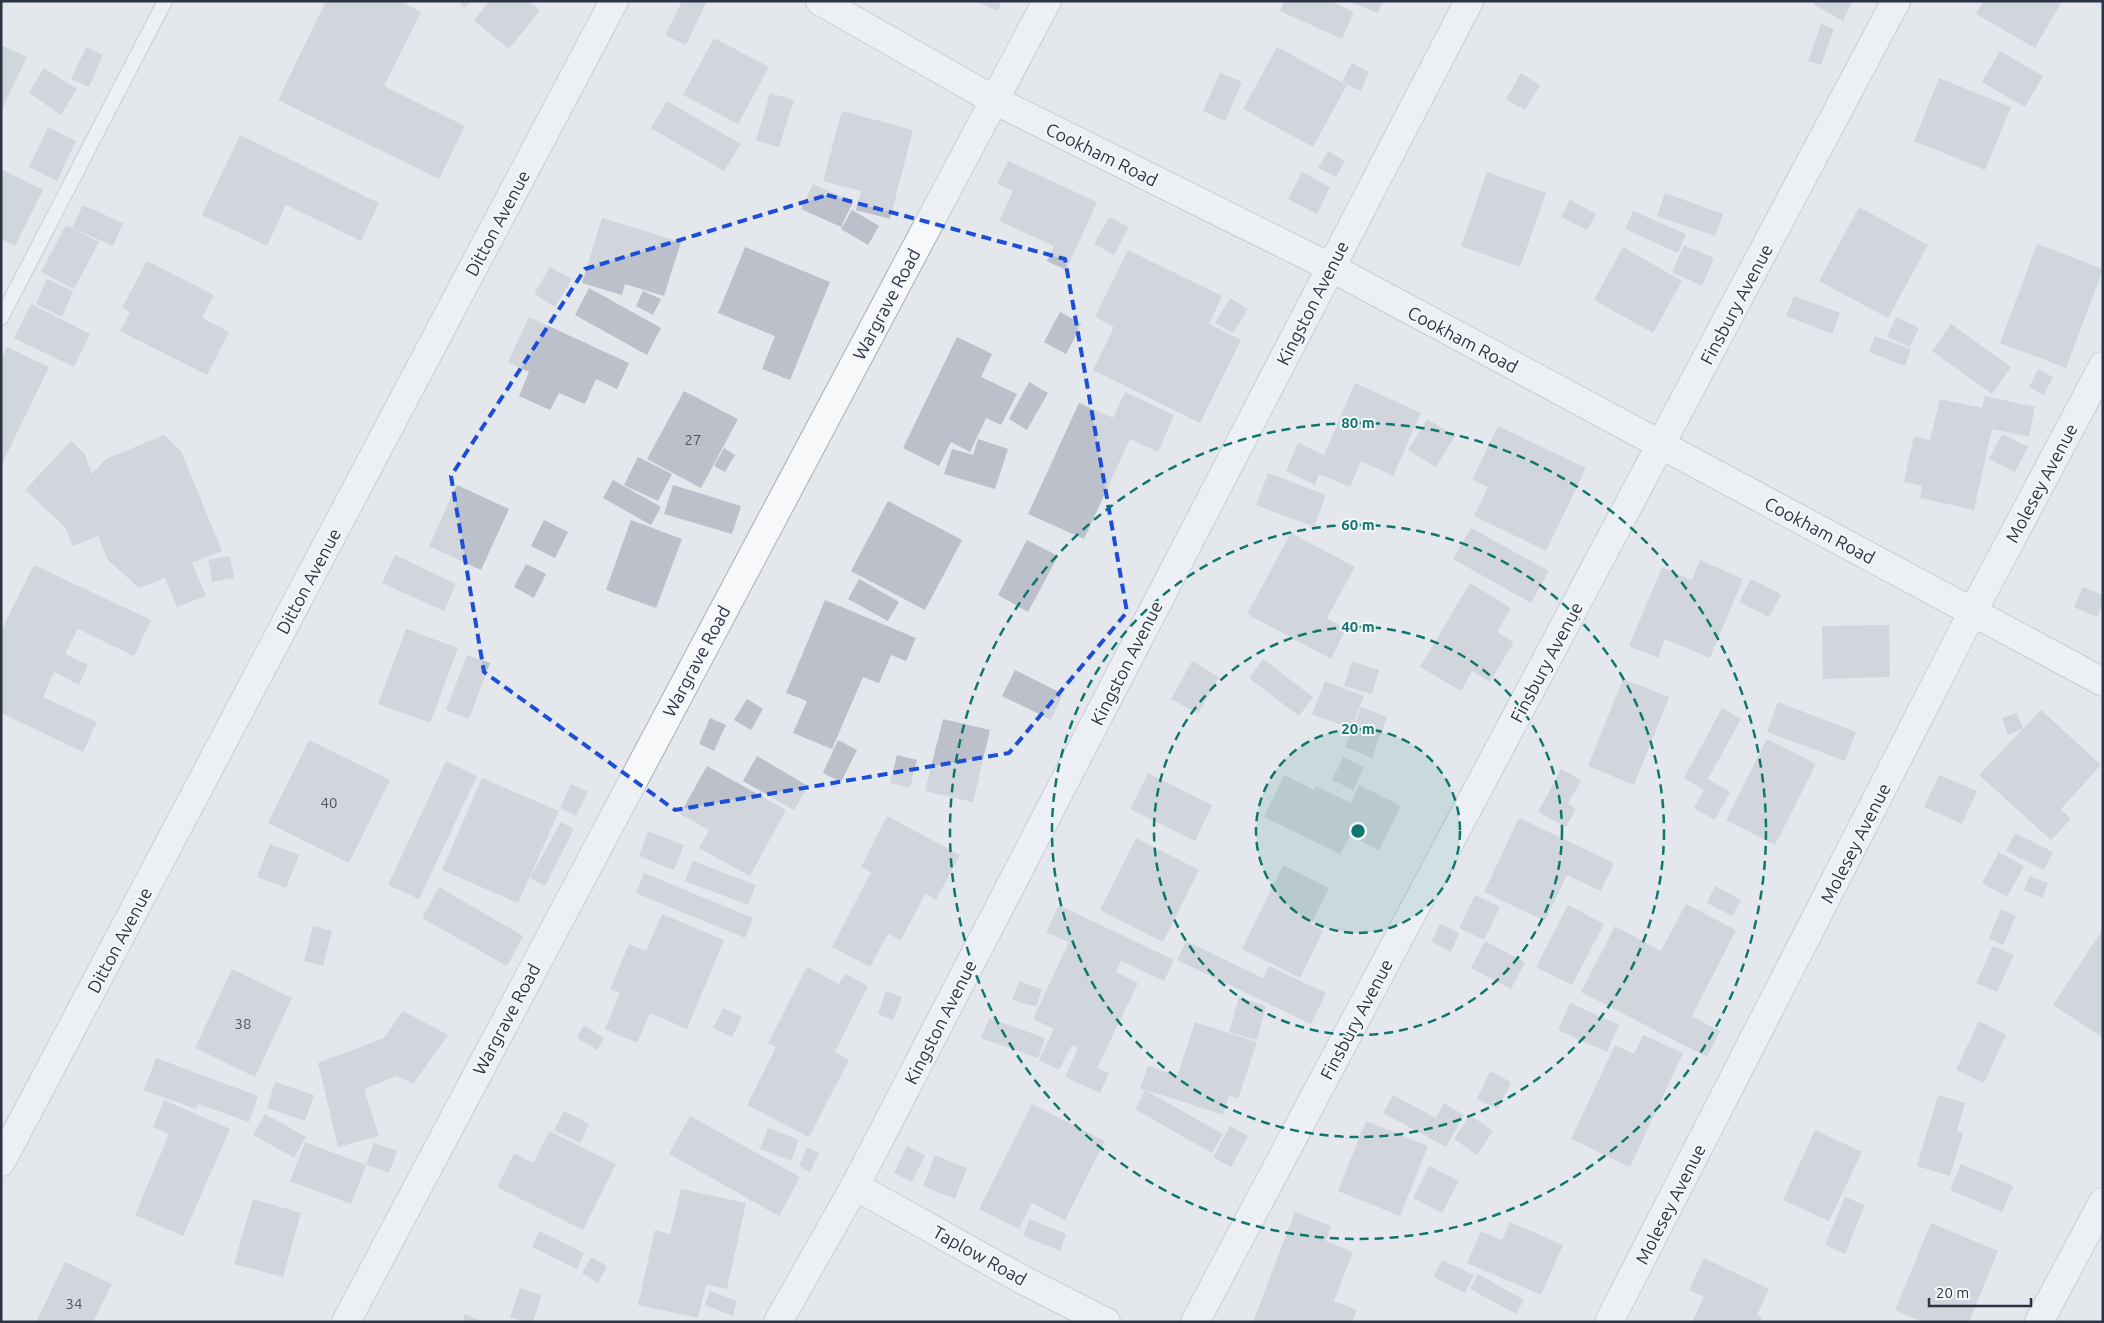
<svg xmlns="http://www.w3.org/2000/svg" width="2104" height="1323" font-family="Ubuntu,sans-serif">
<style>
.building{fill:#bbc0ca}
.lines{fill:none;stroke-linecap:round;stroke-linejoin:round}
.service-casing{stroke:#a9aeb7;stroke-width:16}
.minor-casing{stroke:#a9aeb7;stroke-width:30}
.service{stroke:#f7f8fa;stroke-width:14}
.minor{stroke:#f7f8fa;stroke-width:28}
.marked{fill:none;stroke:#1d4ed8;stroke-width:4;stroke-dasharray:10 6;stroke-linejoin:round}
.ring{fill:none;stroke:#0f766e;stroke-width:2.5;stroke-dasharray:9 6}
.labels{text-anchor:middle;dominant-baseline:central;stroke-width:4;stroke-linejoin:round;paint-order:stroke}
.number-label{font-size:15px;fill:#4f5766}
.street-label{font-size:18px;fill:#2b3445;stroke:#f4f6f9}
.centre{fill:#0f766e;stroke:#f4f6f9;stroke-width:2.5}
.ring-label{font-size:15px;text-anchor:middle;font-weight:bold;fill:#0f766e;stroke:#f4f6f9;stroke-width:4;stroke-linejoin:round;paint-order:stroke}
</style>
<rect width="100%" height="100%" fill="#e4e7ec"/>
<!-- building -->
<g class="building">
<path d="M326,1H400L421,12L384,86L465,126L439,179L278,100Z"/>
<path d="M459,1H472L464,8Z"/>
<path d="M489,1H529L540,10L509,49L474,21Z"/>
<path d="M682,1H707L686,45L665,35Z"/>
<path d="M976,1H1002L997,11Z"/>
<path d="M1284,1H1330L1354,12L1342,39L1280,11Z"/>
<path d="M1347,1H1383L1378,13Z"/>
<path d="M1816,1H1853L1843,21L1814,5Z"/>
<path d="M1983,1H2062L2035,48L1976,14Z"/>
<path d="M1821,24L1834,29L1821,65L1808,61Z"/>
<path d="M714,38L769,67L738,124L683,95Z"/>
<path d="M1,45L27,57L1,111Z"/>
<path d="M86,47L103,55L89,87L71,79Z"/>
<path d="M1277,47L1347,85L1313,147L1243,109Z"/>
<path d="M2000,51L2043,76L2025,107L1982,82Z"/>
<path d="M1352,63L1369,72L1361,91L1342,82Z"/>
<path d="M44,68L77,89L61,115L29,93Z"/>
<path d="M1220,73L1242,82L1225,121L1203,111Z"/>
<path d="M1521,73L1540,85L1525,110L1506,99Z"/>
<path d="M1939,78L2011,107L1985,170L1914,141Z"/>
<path d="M770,93L794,100L779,147L756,140Z"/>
<path d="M667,101L741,144L724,171L651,128Z"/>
<path d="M842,111L913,130L890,219L856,210L861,191L823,181Z"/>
<path d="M48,127L76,141L57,181L29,167Z"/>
<path d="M240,135L379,203L361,241L286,205L267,246L202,215Z"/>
<path d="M1328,151L1345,161L1336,177L1318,168Z"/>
<path d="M1008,161L1097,202L1066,270L1047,261L1054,246L999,221L1013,191L997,184Z"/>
<path d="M1,169L43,190L15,246L1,239Z"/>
<path d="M1302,172L1330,187L1317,214L1288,199Z"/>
<path d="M1487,172L1546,193L1520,267L1461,246Z"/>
<path d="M813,184L853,202L841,227L801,209Z"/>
<path d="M1665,193L1723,214L1715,236L1657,216Z"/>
<path d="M1570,200L1596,214L1587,230L1561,217Z"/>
<path d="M83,205L123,223L113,246L72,228Z"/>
<path d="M1859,207L1928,245L1888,318L1819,281Z"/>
<path d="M852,210L879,226L868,245L841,229Z"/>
<path d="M1633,211L1686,234L1678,253L1625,229Z"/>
<path d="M1109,217L1129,227L1114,255L1094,244Z"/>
<path d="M602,218L681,242L664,296L625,284L622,295L582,283Z"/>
<path d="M66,225L99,242L74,289L41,272Z"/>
<path d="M2037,244L2103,269L2066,368L2000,343Z"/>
<path d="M1684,245L1714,258L1702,286L1672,272Z"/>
<path d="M745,247L830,282L790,380L762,369L775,336L718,313Z"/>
<path d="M1623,247L1682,281L1653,333L1594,300Z"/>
<path d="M1128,250L1222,296L1209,324L1241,340L1200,423L1093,370L1114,327L1095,317Z"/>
<path d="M147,261L214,295L202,318L229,332L207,375L120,331L130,312L122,308Z"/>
<path d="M550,267L572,279L555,307L534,294Z"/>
<path d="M47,279L73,291L62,317L36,304Z"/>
<path d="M589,288L661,328L647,355L575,315Z"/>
<path d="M643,291L661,299L653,315L636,306Z"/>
<path d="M1794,296L1840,313L1832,334L1786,316Z"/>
<path d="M1230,298L1248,309L1233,333L1215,323Z"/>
<path d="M31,304L90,334L74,367L14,338Z"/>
<path d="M1060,312L1082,324L1066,354L1044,342Z"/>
<path d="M529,317L629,363L617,389L596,379L585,404L559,393L550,410L519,396L529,372L508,362Z"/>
<path d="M1896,317L1919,328L1910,347L1887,337Z"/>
<path d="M1951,324L2011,367L1992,394L1932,351Z"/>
<path d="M1875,336L1911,349L1905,366L1869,352Z"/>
<path d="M957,337L992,354L981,377L1017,394L1001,425L986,418L970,452L951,442L939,466L903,448Z"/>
<path d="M7,347L49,367L1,466V359Z"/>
<path d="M2038,369L2053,377L2044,395L2029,387Z"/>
<path d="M1029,382L1048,393L1027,430L1009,419Z"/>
<path d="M1355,383L1421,413L1393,476L1361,461L1350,487L1319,474L1315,485L1286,471L1298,443L1324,455Z"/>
<path d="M684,391L738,419L701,488L647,459Z"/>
<path d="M1125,392L1174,415L1158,452L1130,439L1084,539L1028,514L1079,403L1113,418Z"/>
<path d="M1985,396L2035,407L2029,437L1992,429L1974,510L1920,498L1922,486L1904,482L1914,436L1930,440L1940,399L1982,408Z"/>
<path d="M1427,419L1455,436L1436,467L1408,450Z"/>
<path d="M1498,426L1586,468L1546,551L1474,516L1488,487L1472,480Z"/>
<path d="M2002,434L2028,447L2015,472L1989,459Z"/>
<path d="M164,435L181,451L222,551L192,563L206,596L177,607L165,578L139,588L108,560L98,536L73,546L65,527L25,490L71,441L84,453L92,474L106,459Z"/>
<path d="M978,439L1008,449L995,489L944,474L952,449L973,455Z"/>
<path d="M724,448L735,455L725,472L714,466Z"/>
<path d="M638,457L672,474L658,501L624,485Z"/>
<path d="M1268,473L1326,495L1314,527L1256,505Z"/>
<path d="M613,480L661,507L651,525L603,498Z"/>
<path d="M457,485L509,509L481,570L429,546Z"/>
<path d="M673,485L741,506L732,534L664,514Z"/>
<path d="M888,501L962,540L925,610L851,571Z"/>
<path d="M544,520L568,532L555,558L531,546Z"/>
<path d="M631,520L682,539L656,608L606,590Z"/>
<path d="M1471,528L1549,571L1531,603L1453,559Z"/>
<path d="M1291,533L1355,567L1327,618L1346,629L1331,659L1247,614Z"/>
<path d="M1027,540L1058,556L1028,612L998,595Z"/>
<path d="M395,555L456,584L444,611L382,583Z"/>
<path d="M230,556L234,578L212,582L208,560Z"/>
<path d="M1700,560L1743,579L1710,658L1665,639L1658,658L1629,646L1662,567L1692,580Z"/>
<path d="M526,564L546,574L534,598L514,587Z"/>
<path d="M34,565L151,620L134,656L78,629L65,654L88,665L79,685L54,672L43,697L97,722L83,752L1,713V631Z"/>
<path d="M859,579L899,602L888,621L848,599Z"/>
<path d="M1751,579L1781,594L1769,617L1739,602Z"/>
<path d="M1470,583L1511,608L1497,632L1514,642L1490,682L1472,671L1461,691L1420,667Z"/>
<path d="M2083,587L2103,595V603L2097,617L2074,607Z"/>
<path d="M825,600L916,638L906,661L891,655L879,683L863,677L832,749L793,733L807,701L786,693Z"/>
<path d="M1889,625L1890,677L1823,679L1822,626Z"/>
<path d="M406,629L458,648L430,723L378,704Z"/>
<path d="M467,655L490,663L469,719L446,710Z"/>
<path d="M1263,659L1313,697L1299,716L1249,678Z"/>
<path d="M1192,661L1219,677L1198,714L1171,699Z"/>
<path d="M1352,661L1379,670L1372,694L1344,686Z"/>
<path d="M1015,670L1063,694L1051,720L1002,696Z"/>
<path d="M1623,679L1669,697L1634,785L1588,766Z"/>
<path d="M1325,681L1364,696L1351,729L1312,714Z"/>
<path d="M747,699L763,709L751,730L734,720Z"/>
<path d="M1778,702L1856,732L1845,761L1767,732Z"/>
<path d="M1361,707L1387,717L1372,758L1345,747Z"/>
<path d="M1722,708L1741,719L1708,779L1730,792L1715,820L1694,808L1704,790L1684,778Z"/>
<path d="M2041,710L2101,765L2061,809L2071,819L2051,840L1979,775Z"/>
<path d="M2017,713L2023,729L2008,735L2002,718Z"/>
<path d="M710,718L726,725L714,751L699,744Z"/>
<path d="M943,719L990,730L973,802L925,791Z"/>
<path d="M1767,739L1816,764L1775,845L1726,820Z"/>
<path d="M309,740L390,780L349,863L268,823Z"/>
<path d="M838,740L857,750L841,782L823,773Z"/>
<path d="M897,755L917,760L910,788L890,783Z"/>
<path d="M757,756L808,786L794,810L743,781Z"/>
<path d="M1343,757L1364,767L1353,790L1332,780Z"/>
<path d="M446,761L477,776L419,899L388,885Z"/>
<path d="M707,766L786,810L750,876L699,848L709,830L680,814Z"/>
<path d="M1561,769L1581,780L1568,804L1576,809L1566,827L1538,812Z"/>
<path d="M1148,773L1212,805L1195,841L1130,809Z"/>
<path d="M1284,775L1314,790L1316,786L1351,803L1359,785L1401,806L1379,850L1350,836L1340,854L1264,817Z"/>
<path d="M1939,775L1977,791L1962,824L1924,807Z"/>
<path d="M482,778L559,811L518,903L442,870Z"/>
<path d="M571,784L588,792L576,816L560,808Z"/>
<path d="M887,816L960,855L936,900L925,894L901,940L888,934L870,967L832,947L871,872L861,867Z"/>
<path d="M1519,818L1614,863L1601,891L1567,875L1545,921L1484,892Z"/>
<path d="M561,822L574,829L545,886L530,878Z"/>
<path d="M648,831L684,845L674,870L639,856Z"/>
<path d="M2015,833L2053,852L2044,870L2006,851Z"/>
<path d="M1136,838L1199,870L1163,942L1100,910Z"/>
<path d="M270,844L299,855L286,888L257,877Z"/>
<path d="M1999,852L2024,866L2007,897L1982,883Z"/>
<path d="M693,861L756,885L748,905L685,881Z"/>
<path d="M1283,865L1329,888L1311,924L1323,931L1300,978L1242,949Z"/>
<path d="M644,873L753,918L745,938L636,893Z"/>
<path d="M2030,876L2048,883L2042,898L2024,890Z"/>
<path d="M1715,886L1741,900L1732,916L1707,903Z"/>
<path d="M439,887L523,936L507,966L422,918Z"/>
<path d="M1475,895L1500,907L1484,940L1459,928Z"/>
<path d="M1686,904L1736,930L1692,1016L1720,1031L1707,1057L1581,992L1615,926L1661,951Z"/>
<path d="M1059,905L1174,960L1164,981L1121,961L1116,972L1138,983L1097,1068L1109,1073L1100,1093L1065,1077L1078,1048L1072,1045L1059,1070L1039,1060L1054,1029L1033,1019L1069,942L1046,932Z"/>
<path d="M1568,905L1604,924L1572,985L1536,967Z"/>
<path d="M2001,909L2016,916L2003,945L1989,938Z"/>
<path d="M662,914L724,940L687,1029L650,1013L637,1043L605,1029L620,993L610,989L629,944L646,951Z"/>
<path d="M1440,924L1459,933L1451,952L1431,942Z"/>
<path d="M313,926L332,931L323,966L304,961Z"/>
<path d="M2103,929V1038L2053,1005Z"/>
<path d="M1186,941L1263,978L1269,966L1326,993L1311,1024L1177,960Z"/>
<path d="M1485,941L1525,962L1511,989L1471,968Z"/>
<path d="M1993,946L2014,955L1997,992L1976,983Z"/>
<path d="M807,967L839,984L845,974L868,986L835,1052L849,1060L809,1137L747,1105L776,1047L768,1043Z"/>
<path d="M232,969L292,998L255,1077L195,1048Z"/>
<path d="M1019,981L1042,989L1036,1007L1012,1000Z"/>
<path d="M886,991L902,997L893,1020L878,1014Z"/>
<path d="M1239,997L1266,1006L1257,1040L1229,1032Z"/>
<path d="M1570,1003L1619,1025L1607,1052L1558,1030Z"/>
<path d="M723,1008L742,1017L732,1037L713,1028Z"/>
<path d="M403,1011L448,1035L413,1084L397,1076L364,1089L379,1136L338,1147L318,1063L384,1038Z"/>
<path d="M989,1018L1045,1038L1038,1058L981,1038Z"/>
<path d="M1979,1021L2006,1035L1984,1083L1956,1070Z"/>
<path d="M1195,1022L1257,1042L1238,1099L1229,1096L1223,1115L1140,1088L1148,1066L1177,1076Z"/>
<path d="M584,1025L604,1038L597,1050L577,1038Z"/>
<path d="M1643,1035L1683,1053L1630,1167L1571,1139L1615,1045L1634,1054Z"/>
<path d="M156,1058L258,1096L249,1122L198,1104L196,1109L144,1090Z"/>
<path d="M1490,1071L1511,1082L1498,1109L1477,1099Z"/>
<path d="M275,1082L314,1095L305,1121L267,1108Z"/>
<path d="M1145,1090L1223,1134L1212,1153L1135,1109Z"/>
<path d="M1393,1095L1436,1118L1444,1103L1464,1115L1446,1147L1383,1113Z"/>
<path d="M1938,1095L1965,1103L1957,1131L1963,1133L1950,1176L1917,1166Z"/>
<path d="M164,1100L230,1129L183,1236L135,1215L169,1134L153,1127Z"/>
<path d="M1032,1104L1105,1141L1065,1220L1032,1203L1019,1229L979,1209Z"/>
<path d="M564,1111L589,1124L580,1143L554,1130Z"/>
<path d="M265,1114L306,1137L294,1158L253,1135Z"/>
<path d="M1470,1115L1493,1131L1477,1155L1454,1139Z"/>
<path d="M690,1116L800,1177L779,1216L669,1154Z"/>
<path d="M1366,1121L1428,1146L1400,1216L1338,1191Z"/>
<path d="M1230,1126L1248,1136L1231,1167L1213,1157Z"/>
<path d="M768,1128L799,1140L791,1161L760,1149Z"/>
<path d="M1815,1130L1862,1152L1829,1221L1783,1200Z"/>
<path d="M549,1131L616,1164L583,1230L497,1187L514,1153L533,1163Z"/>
<path d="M305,1142L366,1165L351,1204L290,1181Z"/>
<path d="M374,1143L397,1151L389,1173L366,1164Z"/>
<path d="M907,1146L925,1155L912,1182L894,1173Z"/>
<path d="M807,1147L819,1153L810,1172L799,1166Z"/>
<path d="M935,1155L967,1168L955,1199L923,1186Z"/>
<path d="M1961,1164L2013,1186L2002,1212L1950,1190Z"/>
<path d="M1429,1166L1459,1181L1442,1213L1413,1198Z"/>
<path d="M681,1189L746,1203L727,1289L706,1284L698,1318L638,1305L655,1230L670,1234Z"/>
<path d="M1845,1197L1865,1205L1845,1254L1825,1245Z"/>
<path d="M253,1199L301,1213L283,1277L234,1264Z"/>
<path d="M1295,1212L1331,1226L1326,1241L1353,1252L1334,1301L1357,1310L1352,1322H1253Z"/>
<path d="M1030,1219L1066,1234L1060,1251L1023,1236Z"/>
<path d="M1510,1222L1563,1245L1541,1295L1467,1263L1481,1231L1502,1240Z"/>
<path d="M1931,1223L1998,1251L1969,1322H1923L1895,1310Z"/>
<path d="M539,1231L584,1253L577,1269L532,1247Z"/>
<path d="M591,1257L607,1266L598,1283L582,1273Z"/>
<path d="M1704,1258L1769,1289L1757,1315L1762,1318L1760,1322H1692L1704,1297L1689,1290Z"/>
<path d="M1442,1260L1474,1275L1465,1293L1433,1277Z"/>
<path d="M65,1262L112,1284L93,1322H36Z"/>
<path d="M1478,1274L1524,1300L1516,1314L1470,1289Z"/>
<path d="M520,1288L542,1295L533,1322H525L510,1317Z"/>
<path d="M710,1291L737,1301L733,1316L705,1305Z"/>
<path d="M465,1314L483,1322H462Z"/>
</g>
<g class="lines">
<defs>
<path id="service" d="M1,318L165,1"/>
<g id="minor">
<path d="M820,1L994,100L1330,267L2103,682"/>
<path d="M1,1162L614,1"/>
<path d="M855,1186L1023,1280L1106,1322"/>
<path d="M346,1322L1047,1"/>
<path d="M778,1322L855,1186L1469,1"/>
<path d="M1195,1322L1896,1"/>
<path d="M1609,1322L1972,613L2103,366"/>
<path d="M2039,1322L2103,1202"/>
</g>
</defs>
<!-- service casing -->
<use href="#service" class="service-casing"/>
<!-- minor casing -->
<use href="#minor" class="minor-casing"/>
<!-- service -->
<use href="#service" class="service"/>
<!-- minor -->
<use href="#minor" class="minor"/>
</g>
<!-- marked area -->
<path d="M0 0H2104V1323H0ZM827,195L1065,259L1127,612L1009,753L675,810L484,672L451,476L585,269Z" fill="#e4e7ec" fill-opacity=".55" fill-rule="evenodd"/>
<path class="marked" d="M827,195L1065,259L1127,612L1009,753L675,810L484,672L451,476L585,269Z"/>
<!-- distance rings -->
<circle cx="1358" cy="831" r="102" fill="#0f766e" fill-opacity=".12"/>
<g class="ring">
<circle cx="1358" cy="831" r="102"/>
<circle cx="1358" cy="831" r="204"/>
<circle cx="1358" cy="831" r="306"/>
<circle cx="1358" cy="831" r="408"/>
</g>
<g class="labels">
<!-- number labels -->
<g class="number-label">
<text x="693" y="439">27</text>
<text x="329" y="802">40</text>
<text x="243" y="1023">38</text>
<text x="74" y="1303">34</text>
</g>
<!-- street labels -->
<g class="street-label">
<text transform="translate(1102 154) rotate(26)">Cookham Road</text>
<text transform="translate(497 223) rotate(-62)">Ditton Avenue</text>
<text transform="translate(1312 303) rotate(-63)">Kingston Avenue</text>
<text transform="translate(886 304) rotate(-62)">Wargrave Road</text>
<text transform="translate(1736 304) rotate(-62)">Finsbury Avenue</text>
<text transform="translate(1463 339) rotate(28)">Cookham Road</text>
<text transform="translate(2041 483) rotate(-62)">Molesey Avenue</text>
<text transform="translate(1820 530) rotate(28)">Cookham Road</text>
<text transform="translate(308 581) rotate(-62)">Ditton Avenue</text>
<text transform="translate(696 661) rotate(-62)">Wargrave Road</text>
<text transform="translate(1546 662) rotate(-62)">Finsbury Avenue</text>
<text transform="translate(1126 663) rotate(-63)">Kingston Avenue</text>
<text transform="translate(1855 843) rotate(-63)">Molesey Avenue</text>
<text transform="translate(119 940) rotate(-62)">Ditton Avenue</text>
<text transform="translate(506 1019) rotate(-62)">Wargrave Road</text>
<text transform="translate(1356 1019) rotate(-62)">Finsbury Avenue</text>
<text transform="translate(940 1022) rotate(-63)">Kingston Avenue</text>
<text transform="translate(1670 1204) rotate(-63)">Molesey Avenue</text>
<text transform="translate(980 1255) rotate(29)">Taplow Road</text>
</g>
</g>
<circle cx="1358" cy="831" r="8" class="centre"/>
<g class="ring-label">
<text x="1358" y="428">80 m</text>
<text x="1358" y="530">60 m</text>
<text x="1358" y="632">40 m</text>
<text x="1358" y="734">20 m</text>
</g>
<!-- border -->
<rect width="2104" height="1323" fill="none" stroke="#2b3445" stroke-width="5"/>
<!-- scale -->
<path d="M1929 1298v8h102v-8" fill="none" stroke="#2b3445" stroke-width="2.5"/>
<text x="1936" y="1298" font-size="15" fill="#2b3445" stroke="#f4f6f9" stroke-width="4" paint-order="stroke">20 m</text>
</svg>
